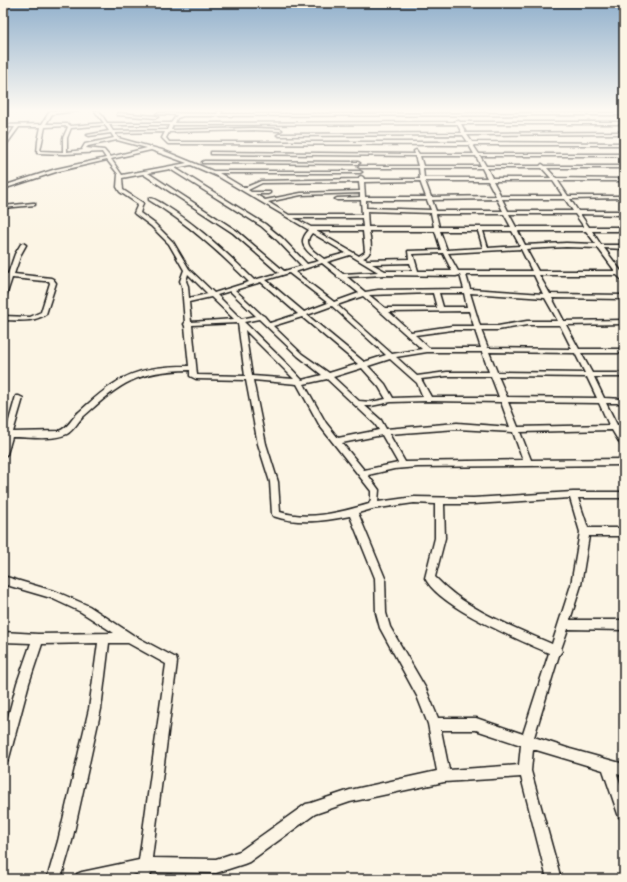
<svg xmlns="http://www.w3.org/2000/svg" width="627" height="882" font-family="Pangolin,sans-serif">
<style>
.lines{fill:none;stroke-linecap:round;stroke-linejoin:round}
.minor-casing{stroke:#1c1c1c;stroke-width:3}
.minor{fill:#fcf5e5;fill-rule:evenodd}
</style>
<rect width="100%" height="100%" fill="#fcf5e5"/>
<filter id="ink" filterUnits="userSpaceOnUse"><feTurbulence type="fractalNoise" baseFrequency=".025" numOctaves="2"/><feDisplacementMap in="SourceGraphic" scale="8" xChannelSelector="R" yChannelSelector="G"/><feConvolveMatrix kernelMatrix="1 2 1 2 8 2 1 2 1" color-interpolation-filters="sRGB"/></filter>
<g filter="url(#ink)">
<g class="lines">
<defs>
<g id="minor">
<path d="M50,111H78L52,114L46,124H68L71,126L104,123L95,111H99L107,123H171L177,115L156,114L158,113L217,114L218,111H222L221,114L624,113V115L183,116L177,118L175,123L456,122L455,121L457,120L460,122H624V124H461L466,133L624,132V134L467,135L472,142L624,143V145H473L479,154H624V156H480L486,166H540L542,164L545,166H624V168H547L556,178L624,179V181H558L568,196H624V198L570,199L578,211H624V215L580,214L589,227H624V231H592L601,245H624V249L604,248L621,271H624V281L622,280L617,275H539L550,294L624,295V299L552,298L564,321L624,320V324L566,325L579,349H624V353H581L592,373H624V377H594L604,398L624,399V403H606L617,425L624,424V430H620L624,437V446L621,445L612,430L520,432L531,460L624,459V465L418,467L394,469L368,475L379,490L378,502L414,497L473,498L573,492H624V498H578L588,528H624V536H589L581,585L570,620H624V630L568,629L561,649L562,651L559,655L534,737L570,749L624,764V776L617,774L624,794V818L619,817L603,770L533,749L531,771L561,879H547L521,777L444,782L350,802L315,814L249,862L244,864L216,873L151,872L150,879H136L137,874L113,879H75L77,874L82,872L139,860L166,664L128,643H109L101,709L72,841L61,879H47L58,841L89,709L98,643L42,644L29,683L9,758L7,762L3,764V736L17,683L31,643L3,642V632L38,634L114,633L81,612L51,598L3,584V576L57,592L89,606L133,635L176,658L177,662L152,858L216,859L240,851L306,804L311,803L350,790L437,771L428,724L417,696L380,628L376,613L375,578L350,516C324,521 299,525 273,516L272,514L270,482L258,444L246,380L196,379L190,376V370C137,371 122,382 84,416C78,421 74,430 67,434C53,441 27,437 12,437L7,454L3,457V431H6L16,396H19L23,398L13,432L59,431C68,428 72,418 79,412C90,402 102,391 115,383C137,368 164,366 189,366L185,326L184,324L185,323L182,286L180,281L184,270L169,244L151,226L135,214L134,213L138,204L120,192L117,187L118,174L107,160L59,171L3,189V186L56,169L106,158L102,152L65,154L37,153L38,141L41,127H19L3,149V145L15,127H3V125L42,124ZM457,124L462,133L279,134L277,135L279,136L463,135L468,142H169L166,138L169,132L254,130L280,131L282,130L280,129L254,128L171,130L173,125ZM105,125L109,131L87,135L89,136L111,133L114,138L85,144L82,149L83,150L67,152V138L71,128ZM109,125H169L167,130L113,131ZM67,126L68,127L63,138V152L40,151L45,127ZM165,132L162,138L168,144L469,145L474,154H419L416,150L414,151L415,154L211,152V154H212L415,156L418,166H360L358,167L360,168H419L420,179H364L363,177L361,176L359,177V179L261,181L244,188L219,173H360L362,172L360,171H213L162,150L118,138L115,133ZM117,140L147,148L110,157L104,150L86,148L88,146ZM151,150L187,163L122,175L111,159ZM420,156H476L481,166H423ZM191,165L219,177L309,230C295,244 308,252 319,261L307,264L282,238L265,224L175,168ZM423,168H482L487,178H424ZM487,168H542L551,178H492ZM170,169L261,226L278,241L302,266L284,271L237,231L148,173ZM143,174L233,233L279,273L254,280C226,252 197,225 163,204C159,202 154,198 149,198V200C187,223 218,251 249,282L214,293L189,269L173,242L155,224L140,213L143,203L123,190L122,178ZM420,181L426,197H365L364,182ZM425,181H488L496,196L431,197ZM493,181H553L563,196H501ZM359,182L360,191L301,193L265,200L255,194H268L270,193V192H251L248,190L262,183ZM360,193V197L337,198L335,199L337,200H361L362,215H289L268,202L301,195ZM497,199L503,211H436L432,200ZM502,199H565L573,211H508ZM366,200H427L431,210L366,208ZM367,211L431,213L434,227H368ZM436,214H504L511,227H439ZM509,214H575L584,227H516ZM294,218H362L363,227H311ZM316,231H363L365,252L359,256ZM369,231H435L441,250L408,251L409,259L367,260L363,258C375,253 370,241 369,231ZM440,231H478L483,248L447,250ZM483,231H512L520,246L488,248ZM518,231H586L596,244L566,243L525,245ZM312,233L346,253L324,259C315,252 301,245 312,233ZM566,247L598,248L615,271H538L526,249ZM521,249L532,271H458L448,253ZM443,253L452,271H418L413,254ZM350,255L378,272L343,274L327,262ZM322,263L337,275V277L340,278L359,293L334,302L295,272ZM410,263L413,271H385L372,264ZM289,273L328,303L304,312L266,280ZM188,274L208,294L189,298L188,286L186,281ZM384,275L456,276L460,275L464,289L378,290L365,292L347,277ZM466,275H534L543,294L470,289ZM261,282L298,314L270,323L264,316L262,315L235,290ZM230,291L256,316L241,319L217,295ZM433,293L437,308H385L369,295ZM439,293H464L467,307H443ZM470,293L545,298L558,321H527L498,326H480ZM363,296L422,349L392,354L337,305ZM211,297L234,319L191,322L189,302ZM332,306L386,355L364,362L307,315ZM469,311L474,326H452L411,332L389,312ZM302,317L358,364L329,373L302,354L273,326ZM259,319L298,356L322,375L302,380L288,365L244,322ZM238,323L245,376L197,375L192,325ZM527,325H560L572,349L488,348L481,330H498ZM245,330L294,379L252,376ZM452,330H475L481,348H429L415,335ZM427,352H482L489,372H447L417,376L396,357ZM489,352L575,353L585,373L497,372ZM390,359L417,383L423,397L393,398L385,384L368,366ZM362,368L379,387L386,399L371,402L359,401L333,377ZM447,376H491L499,397H431L421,379ZM498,376L587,377L597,398L507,397ZM327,379L375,424L379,430L338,438L326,423L304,384ZM253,380L297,384L320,426L371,491V499L369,504C342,512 308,521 280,512L278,482L266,444ZM428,401L501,402L510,427L457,423L386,429L381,420L365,406H371L391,402ZM508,402L599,403L609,425L518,427ZM457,429L513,432L523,460L405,462L389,434ZM382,435L398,463L364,470L342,443ZM570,498L580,532L571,585L552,644C511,626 466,610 435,577L445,538L444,504H473ZM414,503L435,504V538L425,578C440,608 518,639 549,653L523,734L476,718H438L426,689L390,627L386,613L385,578L358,513L372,509ZM441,730H476L521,745L519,765L449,770Z"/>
<path d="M118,113L156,116L158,117L156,118L117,115Z"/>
<path d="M204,161L358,162L360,163L358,164L202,163V162Z"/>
<path d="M33,203H35V205L3,208V206Z"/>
<path d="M23,243L26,245L21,254L14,274L51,278L53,279L56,283L46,314C33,323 18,320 3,320V316L30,317L41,312L50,283L49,281H44L12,278L6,296L3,298V288L7,277H3V273L8,274L15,254L21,244Z"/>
</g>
</defs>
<!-- minor casing -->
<use href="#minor" class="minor-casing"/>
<!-- minor -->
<use href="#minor" class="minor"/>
</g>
</g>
<!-- sky -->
<linearGradient id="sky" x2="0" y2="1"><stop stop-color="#91b0cc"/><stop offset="0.47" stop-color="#fefaf3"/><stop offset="1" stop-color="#fefaf3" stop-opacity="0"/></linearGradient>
<rect width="627" height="235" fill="url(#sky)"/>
<!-- margin -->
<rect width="627" height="882" fill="none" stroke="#fcf5e5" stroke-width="16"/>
<rect x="8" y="8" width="611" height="866" fill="none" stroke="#1c1c1c" stroke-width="1.5" filter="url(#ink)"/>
</svg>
